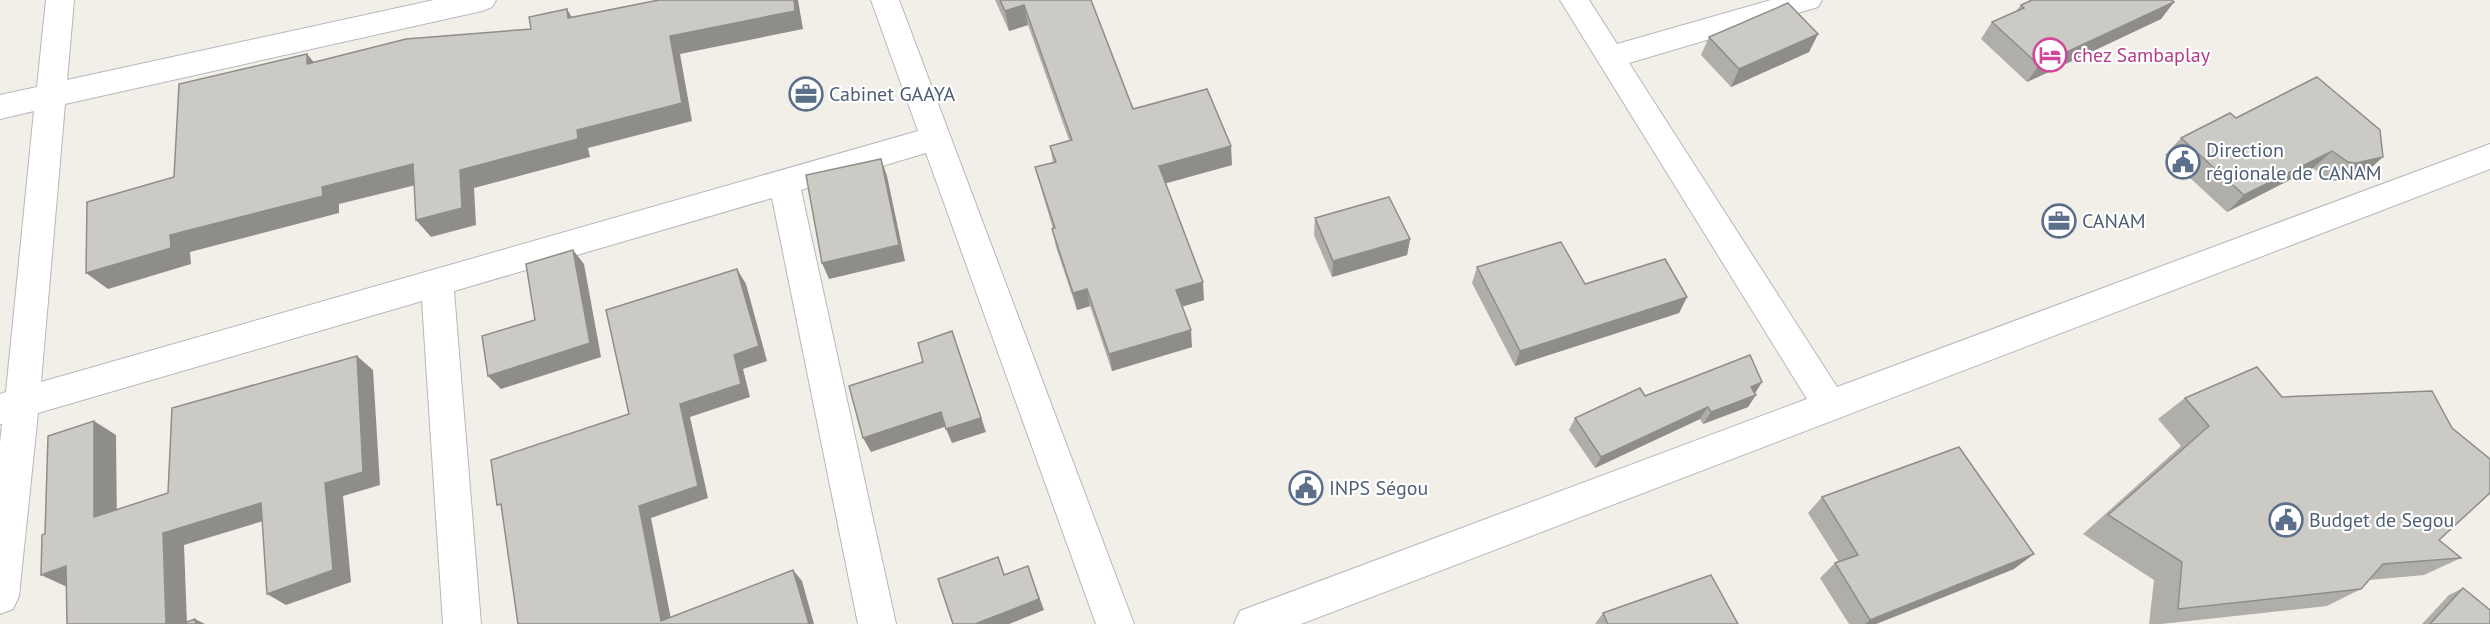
<svg xmlns="http://www.w3.org/2000/svg" width="2490" height="624" font-family="'PT Sans',sans-serif">
<style>
.lines{fill:none;stroke-linecap:round;stroke-linejoin:round}
.minor-casing{stroke:#b5b8bc;stroke-width:2}
.minor{fill:#fff;fill-rule:evenodd}
.wall{fill:#afaea9}
.shaded-wall{fill:#8f8d8a}
.building{fill:#cccac5;stroke:#8f8d8a;stroke-width:1.5}
.labels{text-anchor:middle;dominant-baseline:central;stroke-width:4.5;stroke-linejoin:round;paint-order:stroke}
.hotel-label{font-size:20px;fill:#b23c85;stroke:#fff;text-anchor:start}
.service-label{font-size:20px;fill:#4e5e75;stroke:#fff;text-anchor:start}
</style>
<rect width="100%" height="100%" fill="#f1efe8"/>
<g class="lines">
<defs>
<g id="minor">
<path d="M46,0H74L67,80L434,0H496L492,7L482,11L65,104L41,382L918,131L871,0H899L1134,624H1096L926,153L801,190L896,624H858L772,198L454,291L481,624H443L422,301L38,413L19,596L13,609L0,614V443L2,424H0V394L6,392L34,111L0,119V95L37,87Z"/>
<path d="M1560,0H1589L1617,44L1771,0H1822L1818,7L1629,63L1837,387L2490,144V169L1301,624H1234L1240,611L1253,606L1807,399Z"/>
</g>
</defs>
<!-- minor casing -->
<use href="#minor" class="minor-casing"/>
<!-- minor -->
<use href="#minor" class="minor"/>
</g>
<!-- wall -->
<g class="wall">
<path d="M995,0H1091L1133,109L1232,165L1165,183L1204,300L1182,306L1192,347L1112,371L1090,306L1077,310L1056,247L1052,229H1053L1040,185L1035,167L1053,162L1050,146L1069,140L1028,25L1009,31Z"/>
<path d="M2174,2L2161,19L2027,82L1981,39L1992,22L2016,11L2021,5Z"/>
<path d="M1818,34L1809,52L1731,87L1701,55L1709,37Z"/>
<path d="M2317,77L2363,175L2336,181L2328,180L2313,168L2227,212L2165,155L2181,138L2236,118Z"/>
<path d="M1315,218L1410,239L1407,255L1332,277L1314,235Z"/>
<path d="M1477,267L1585,284L1687,297L1679,313L1515,366L1472,283Z"/>
<path d="M1755,393L1748,407L1703,424L1700,419L1595,468L1569,430L1575,418L1645,396Z"/>
<path d="M2282,397L2439,540L2461,558L2424,575L2369,580L2361,589L2327,606L2161,624H2149L2154,580L2083,534L2181,446L2158,419L2185,398Z"/>
<path d="M1822,497L2014,569L1876,624H1849L1820,578L1835,563L1839,562L1808,513Z"/>
<path d="M2463,588L2490,624H2422L2449,595Z"/>
<path d="M1603,613L1738,624H1595Z"/>
</g>
<!-- shaded-wall -->
<g class="shaded-wall">
<path d="M794,0H798L803,29L680,54L692,121L588,148L590,157L474,188L476,225L431,237L416,220L460,170L577,130L670,36Z"/>
<path d="M2174,2L2161,19L2027,82L2039,65Z"/>
<path d="M1024,5L1028,25L1009,31L1005,11Z"/>
<path d="M567,9L578,28L568,18Z"/>
<path d="M1818,34L1809,52L1731,87L1739,69Z"/>
<path d="M307,54L323,73L307,64Z"/>
<path d="M1231,146L1232,165L1160,185L1159,166Z"/>
<path d="M2332,151L2313,168L2227,212L2244,195Z"/>
<path d="M2383,157L2363,175L2336,181L2356,163Z"/>
<path d="M881,159L887,176L905,261L829,279L822,263Z"/>
<path d="M413,164L428,182L339,204V213L190,252L191,264L108,289L86,273L170,235L322,187Z"/>
<path d="M1410,239L1407,255L1332,277L1333,261Z"/>
<path d="M573,250L584,264L601,357L501,389L488,376L590,343Z"/>
<path d="M737,269L746,284L767,361L743,369L750,397L690,417L708,498L651,518L672,624L661,621L639,506L680,404L734,355Z"/>
<path d="M1203,282L1204,300L1178,308L1176,290Z"/>
<path d="M1087,289L1090,306L1077,310L1073,293Z"/>
<path d="M1687,297L1679,313L1515,366L1520,351Z"/>
<path d="M1191,330L1192,347L1112,371L1109,354Z"/>
<path d="M952,331L986,432L952,443L946,429Z"/>
<path d="M357,356L373,370L380,485L343,496L351,582L286,605L267,594L325,483Z"/>
<path d="M1762,382L1754,395H1756L1748,407L1703,424L1711,412L1751,387Z"/>
<path d="M1708,407L1700,419L1595,468L1601,457Z"/>
<path d="M941,412L947,426L871,452L863,438Z"/>
<path d="M94,421L116,435L117,530L94,517Z"/>
<path d="M261,503L280,516L184,545L187,624H166L163,533Z"/>
<path d="M2034,554L2014,569L1876,624H1865L1870,620Z"/>
<path d="M66,566L90,578L65,586L41,575Z"/>
<path d="M1028,566L1044,610L1009,624H975Z"/>
<path d="M793,570L802,581L814,624H809Z"/>
<path d="M195,619L205,624H196Z"/>
</g>
<!-- building -->
<g class="building">
<path d="M659,0H794L795,11L670,36L682,103L577,130L578,139L460,170L462,208L416,220L413,164L322,187L323,196L170,235L171,248L86,273L87,202L174,177L179,84L307,54V64L406,39L531,29L529,17L567,9L568,18Z"/>
<path d="M1000,0H1091L1133,109L1207,89L1231,146L1159,166L1203,282L1176,290L1191,330L1109,354L1087,289L1073,293L1052,229L1055,228L1035,167L1056,162L1050,146L1072,140L1024,5L1005,11Z"/>
<path d="M2032,0H2172L2174,2L2039,65L1992,22L2024,8L2021,5Z"/>
<path d="M1788,3L1818,34L1739,69L1709,37Z"/>
<path d="M2317,77L2380,130L2383,157L2356,163L2348,162L2332,151L2244,195L2181,138L2230,113L2236,118Z"/>
<path d="M881,159L899,245L822,263L806,175Z"/>
<path d="M1389,197L1410,239L1333,261L1315,218Z"/>
<path d="M1561,242L1585,284L1665,259L1687,297L1520,351L1477,267Z"/>
<path d="M573,250L590,343L488,376L482,336L535,320L526,264Z"/>
<path d="M737,269L759,346L734,355L741,384L680,404L698,486L639,506L661,621L793,570L809,624H518L501,504L497,505L491,460L629,414L606,310Z"/>
<path d="M952,331L981,418L946,429L941,412L863,438L849,386L923,362L918,343Z"/>
<path d="M1750,355L1762,382L1751,387L1756,395L1711,412L1708,407L1601,457L1575,418L1640,388L1645,396Z"/>
<path d="M357,356L363,472L325,483L333,570L267,594L261,503L163,533L166,624H67L66,566L41,575L42,535L45,534L48,436L94,421V517L168,493L172,408Z"/>
<path d="M2257,367L2282,397L2432,391L2452,428L2490,459V493L2439,540L2461,558L2383,564L2361,589L2178,609L2182,562L2108,515L2209,426L2185,398Z"/>
<path d="M1959,447L2034,554L1870,620L1835,563L1858,555L1822,497Z"/>
<path d="M998,557L1004,575L1028,566L1039,599L975,624H953L938,579Z"/>
<path d="M1711,575L1738,624H1608L1603,613Z"/>
<path d="M2463,588L2490,610V624H2430Z"/>
<path d="M195,619L196,624H182Z"/>
</g>
<!-- icons -->
<defs>
<symbol id="hotel-ring" viewBox="-11 -11 22 22"><circle r="9.5" fill="#fff" stroke="#d1479c" stroke-width="1.5"/><path d="M-6-4.5h1.5V1H6V5H4.5V3h-9V5H-6ZM-4 0a1.8 1.8 0 1 1 3.6 0ZM.5 0V-2.5h3Q6-2.5 6 0Z" fill="#d1479c"/></symbol>
<symbol id="office-ring" viewBox="-11 -11 22 22"><circle r="9.5" fill="#fff" stroke="#5c6f8a" stroke-width="1.5"/><path d="M-6-3h4V-5.5h4V-3h4V5H-6ZM-1-4.5V-3h2v-1.5ZM-6 0V1H6V0Z" fill="#5c6f8a"/></symbol>
<symbol id="civic-ring" viewBox="-11 -11 22 22"><circle r="9.5" fill="#fff" stroke="#5c6f8a" stroke-width="1.5"/><path d="M-.6-6.5H3V-4.5H.6V-3L4-1V1h2V6H-6V1h2V-1L-.6-3ZM-1.2 2.5V6h2.4V2.5Z" fill="#5c6f8a"/></symbol>
</defs>
<g fill-rule="evenodd">
<use href="#hotel-ring" x="2031" y="36" width="38" height="38"/>
<use href="#office-ring" x="787" y="75" width="38" height="38"/>
<use href="#civic-ring" x="2164" y="143" width="38" height="38"/>
<use href="#office-ring" x="2040" y="202" width="38" height="38"/>
<use href="#civic-ring" x="1287" y="469" width="38" height="38"/>
<use href="#civic-ring" x="2267" y="501" width="38" height="38"/>
</g>
<g class="labels">
<!-- hotel labels -->
<g class="hotel-label">
<text x="2073" y="55">chez Sambaplay</text>
</g>
<!-- service labels -->
<g class="service-label">
<text x="829" y="94">Cabinet GAAYA</text>
<text x="2206" y="150">Direction<tspan x="2206" dy="23">régionale de CANAM</tspan></text>
<text x="2082" y="221">CANAM</text>
<text x="1329" y="488">INPS Ségou</text>
<text x="2309" y="520">Budget de Segou</text>
</g>
</g>
</svg>
